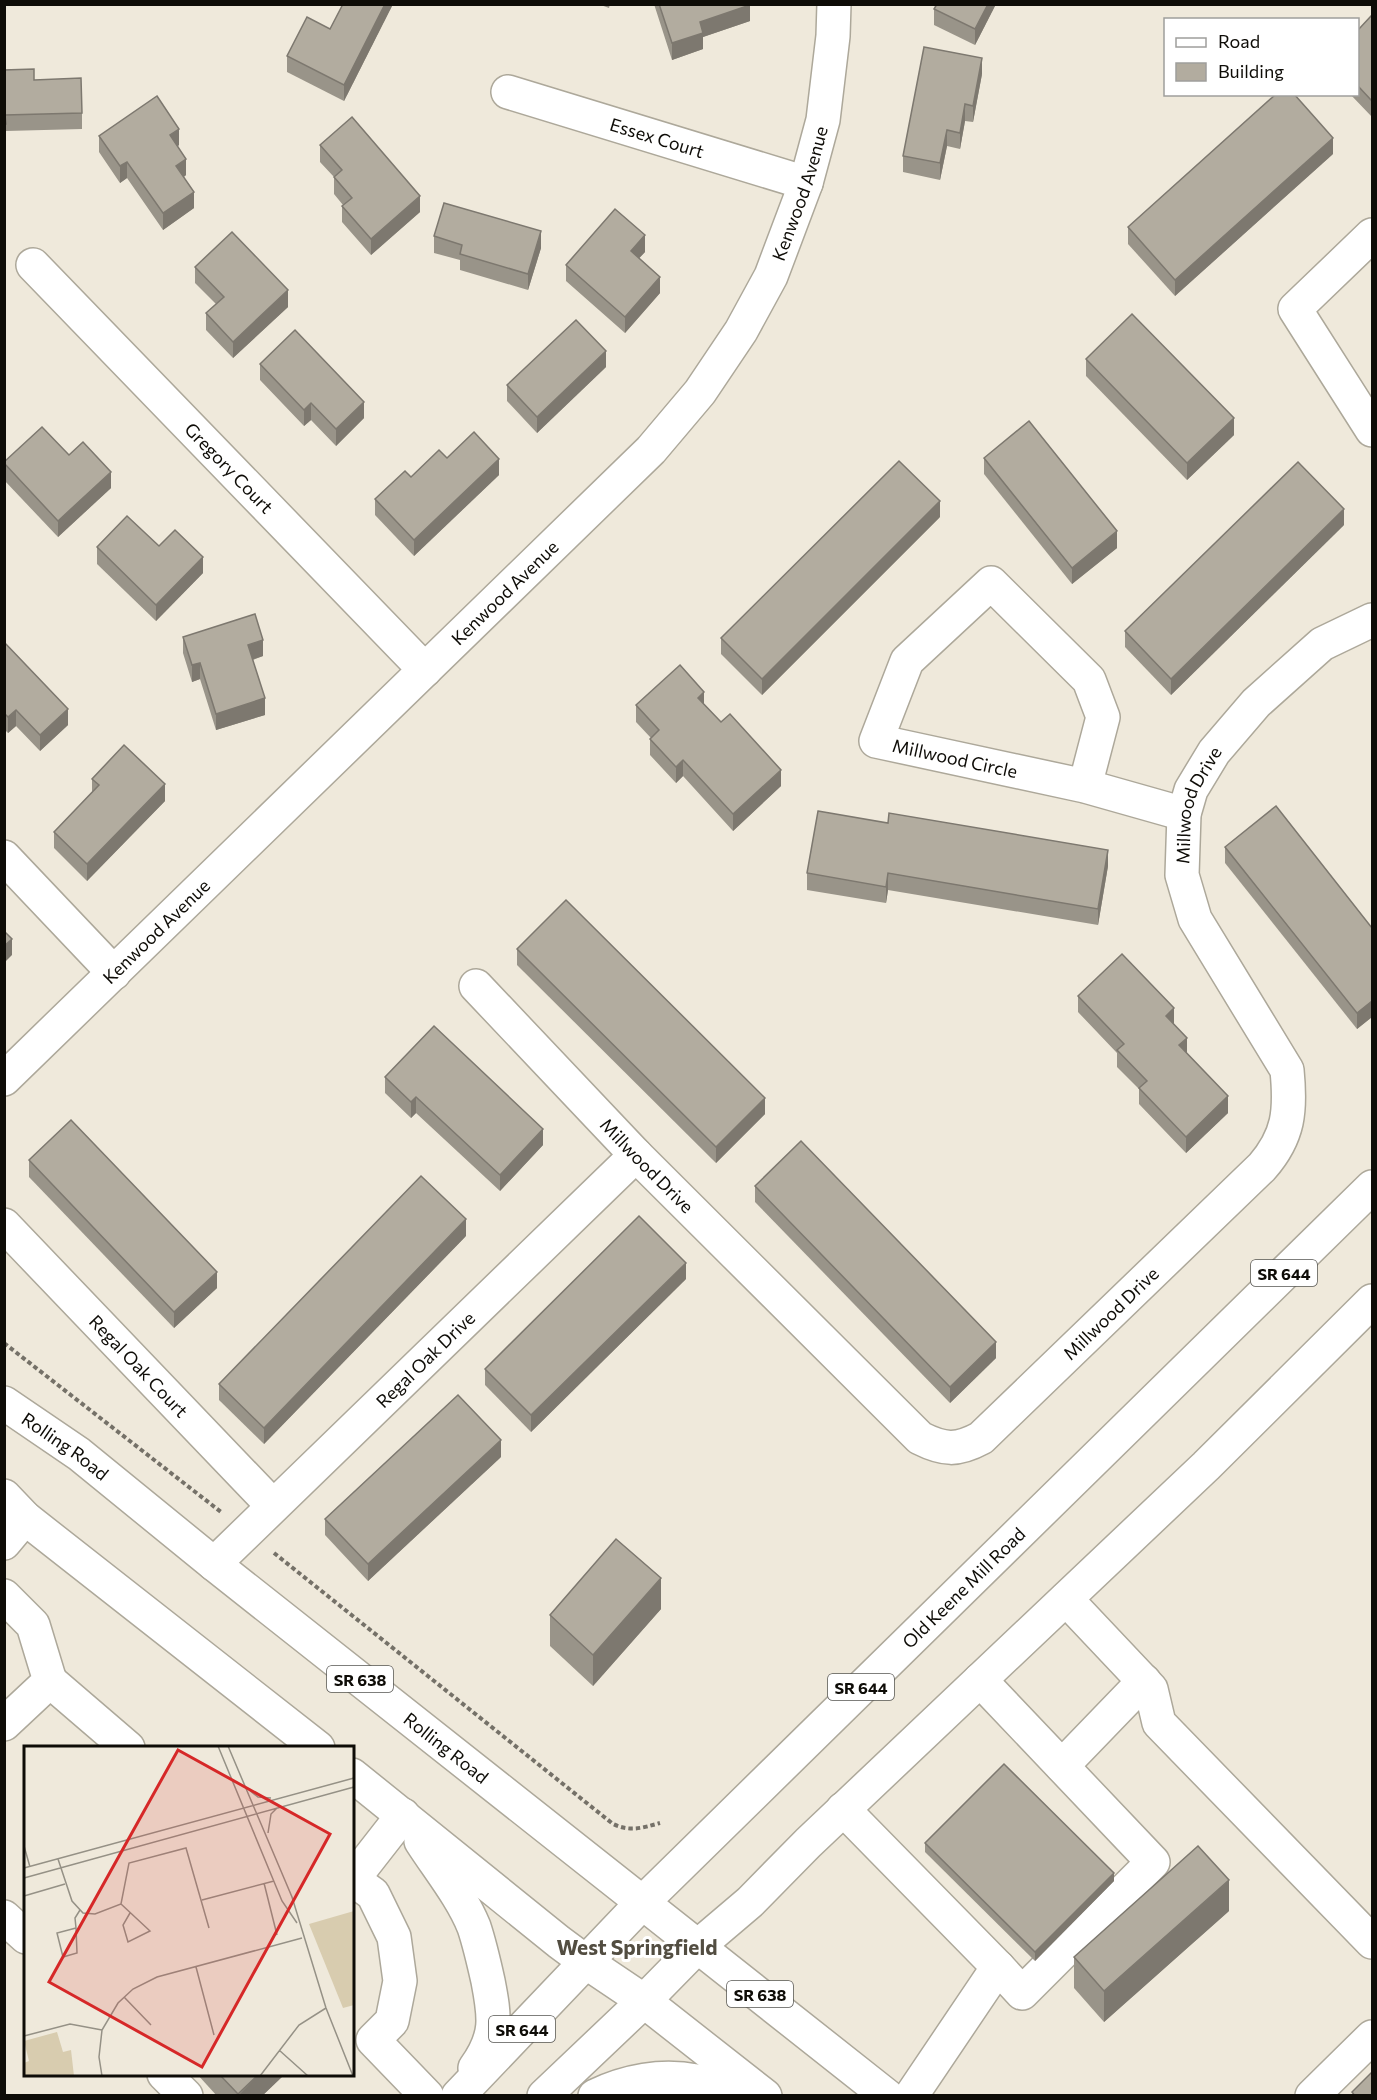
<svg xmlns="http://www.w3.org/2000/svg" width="1377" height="2100" font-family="Commissioner,sans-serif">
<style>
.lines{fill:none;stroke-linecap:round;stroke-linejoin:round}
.minor-casing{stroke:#ada89a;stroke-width:36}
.major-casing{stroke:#ada89a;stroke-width:36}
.path{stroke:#757168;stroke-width:4;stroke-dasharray:4.5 3;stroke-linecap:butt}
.minor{stroke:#fff;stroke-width:33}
.major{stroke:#fff;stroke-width:33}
.wall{fill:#999489}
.shaded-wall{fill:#7d786f}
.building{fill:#b2ac9f;stroke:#7d786f;stroke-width:1.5}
.labels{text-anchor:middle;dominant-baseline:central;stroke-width:6;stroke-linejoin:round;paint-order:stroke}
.shield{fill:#fff;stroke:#565551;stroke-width:1.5}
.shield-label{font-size:16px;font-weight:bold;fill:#0e0c07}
.street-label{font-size:18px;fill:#0e0c07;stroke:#fff}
.quarter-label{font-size:21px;font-weight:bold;fill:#524d41;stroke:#fff}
.inset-road{fill:none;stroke:#959186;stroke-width:1.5}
.view{fill:#d62828;fill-opacity:0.15;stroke:#d62828;stroke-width:3}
.inset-edge{fill:none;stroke:#0e0c07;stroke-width:3}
</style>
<rect width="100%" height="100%" fill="#efe9db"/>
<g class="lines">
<defs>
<g id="minor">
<path id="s1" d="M508,92L806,183"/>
<path d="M1372,235L1295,309L1372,430"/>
<path id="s2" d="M33,265L425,670"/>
<path id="s3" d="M1085,786L1103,717L1089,680L991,583L907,661L876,741L1085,786L1184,814"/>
<path d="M4,857L114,973"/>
<path id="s4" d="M476,986L636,1155L920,1438C944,1450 957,1451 981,1438L1262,1167C1289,1136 1291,1111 1287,1070L1195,919L1182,875L1184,814L1191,790L1214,752L1256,703L1322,644L1372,620"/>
<path id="s5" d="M4,1079L651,450L700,392L741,331L771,276L806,183L823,120L833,36L834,4"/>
<path id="s6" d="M4,1225L273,1506"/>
<path d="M4,1543L25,1518"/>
<path id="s7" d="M214,1564L636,1155"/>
<path d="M4,1596L33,1625L50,1681L4,1724"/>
<path d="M1066,1599L1151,1689L1159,1723L1372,1942"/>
<path d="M980,1680L1153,1862L1022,1993L998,1967"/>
<path d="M50,1681L128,1748"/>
<path d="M1062,1766L1144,1681"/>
<path d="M843,1809L998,1967L911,2096"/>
<path d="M352,1879L373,1894L394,1937L400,1981L392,2021L373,2040L427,2096"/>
<path d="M353,1879L403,1815"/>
<path d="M4,1917L26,1937"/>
<path d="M164,2074L186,2096"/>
<path d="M1312,2096L1372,2037"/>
</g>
<g id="major">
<path id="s8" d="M4,1403L79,1454L214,1564L887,2096"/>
<path d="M4,1496L25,1518L318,1748"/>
<path d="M352,1775L559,1942L586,1962L644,2001L765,2096"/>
<path d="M421,1841C439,1869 462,1897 474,1927C480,1945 484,1963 488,1981C495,2017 498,2036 475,2068"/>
<path id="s9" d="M458,2096L643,1902L1372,1187"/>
<path d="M544,2096L644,2001L697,1947L750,1902L808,1843L1206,1466L1372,1301"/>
<path d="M595,2096C626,2081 662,2074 696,2081C713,2084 730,2091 746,2096"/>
</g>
</defs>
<!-- minor casing -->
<use href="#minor" class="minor-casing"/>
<!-- major casing -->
<use href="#major" class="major-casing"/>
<!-- path -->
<g class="path">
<path d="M4,1343L221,1512"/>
<path d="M274,1553L613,1824C630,1832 642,1828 660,1823"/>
</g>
<!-- minor -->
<use href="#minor" class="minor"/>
<!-- major -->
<use href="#major" class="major"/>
</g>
<!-- wall -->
<g class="wall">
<path d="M393,4L344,101L287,72V56L330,29Z"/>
<path d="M598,4H610L609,8Z"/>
<path d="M654,4H750V21L703,37V49L672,60Z"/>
<path d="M937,4H996L975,45L934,25V9Z"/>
<path d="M1372,15V117L1350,94H1358V30Z"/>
<path d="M4,70L34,80L82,113V129L6,131V140H4Z"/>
<path d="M982,74L973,122L965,121L960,149L947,146L940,180L903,172V156Z"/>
<path d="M99,136L179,145L178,146L186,175L184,177L194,208L163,230L127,178L120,183L99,152Z"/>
<path d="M320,145L420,212L371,255L342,222V206L343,205L334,194V177L320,162Z"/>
<path d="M1333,154L1175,296L1128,244V227Z"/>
<path d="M434,236L541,248L528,290L460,270V260L434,253Z"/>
<path d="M645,252L639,258L660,293L625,333L566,281V265Z"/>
<path d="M195,267L288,307L233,358L206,330V313L216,304L195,283Z"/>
<path d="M1086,359L1234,435L1187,480L1086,376Z"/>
<path d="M260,364L364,418L336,446L311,420L304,426L260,380Z"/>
<path d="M606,367L537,433L507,401V385Z"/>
<path d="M69,455L111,488L58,537L4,480V462Z"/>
<path d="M447,458L499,475L414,556L375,515V499Z"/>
<path d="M984,458L1117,548L1072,584L984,474Z"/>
<path d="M940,517L762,695L721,654V638Z"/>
<path d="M1344,525L1171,695L1125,647V631Z"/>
<path d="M159,546L203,573L156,621L97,564V547Z"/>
<path d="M183,637L263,656L253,660L265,715L216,730L200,679L192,682L183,653Z"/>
<path d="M4,642L68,725L40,751L16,726L8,733L4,729Z"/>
<path d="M704,704L781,786L733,831L683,776L676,783L650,755V739L651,738L636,722V705Z"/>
<path d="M92,779L165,801L87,881L54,848V832L92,792Z"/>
<path d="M1225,847L1372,928V1017L1357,1029L1225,863Z"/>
<path d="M1108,866L1098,925L888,890L886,903L807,890V873Z"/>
<path d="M517,949L765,1114L716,1163L517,965Z"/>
<path d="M1078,996L1174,1024L1187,1054L1228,1113L1186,1153L1139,1104V1089L1117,1067V1053L1078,1012Z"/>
<path d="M385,1077L543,1145L500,1191L416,1113L411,1118L385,1093Z"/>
<path d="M29,1160L217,1288L174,1328L29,1177Z"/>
<path d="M755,1186L996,1358L950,1403L755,1202Z"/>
<path d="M466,1236L264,1444L219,1400V1384Z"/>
<path d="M686,1279L531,1432L485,1385V1369Z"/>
<path d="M501,1457L368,1581L325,1535V1519Z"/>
<path d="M661,1609L593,1686L550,1646V1615Z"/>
<path d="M925,1843L1114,1881L1035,1961L925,1852Z"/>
<path d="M1229,1911L1104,2022L1074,1988V1957Z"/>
<path d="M197,2074H285L262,2096H217Z"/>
</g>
<!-- shaded-wall -->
<g class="shaded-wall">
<path d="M385,4H393L344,101V85Z"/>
<path d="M988,4H996L975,45V29Z"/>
<path d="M750,5V21L703,37V49L672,60V43L700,22Z"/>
<path d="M982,58V74L973,122V106Z"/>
<path d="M965,104V121L960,149V133Z"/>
<path d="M179,129V145L170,151V135Z"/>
<path d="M947,130V146L940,180V163Z"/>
<path d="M1333,138V154L1175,296V280Z"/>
<path d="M186,159V175L176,182V166Z"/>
<path d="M127,162V178L120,183V166Z"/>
<path d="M194,192V208L163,230V213Z"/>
<path d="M420,196V212L371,255V239Z"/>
<path d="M541,231V248L528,290V274Z"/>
<path d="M645,235V252L631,267V251Z"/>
<path d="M660,277V293L625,333V317Z"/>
<path d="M288,290V307L233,358V342Z"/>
<path d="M606,351V367L537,433V417Z"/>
<path d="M364,402V418L336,446V429Z"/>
<path d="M311,403V420L304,426V410Z"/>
<path d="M1234,418V435L1187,480V463Z"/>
<path d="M499,459V475L414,556V540Z"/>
<path d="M111,472V488L58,537V521Z"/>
<path d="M940,501V517L762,695V679Z"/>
<path d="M1344,509V525L1171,695V679Z"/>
<path d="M1117,531V548L1072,584V568Z"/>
<path d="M203,557V573L156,621V605Z"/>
<path d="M263,640V656L248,661V645Z"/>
<path d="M200,663V679L192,682V665Z"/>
<path d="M704,692V708L698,698Z"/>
<path d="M265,698V715L216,730V714Z"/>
<path d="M68,709V725L40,751V735Z"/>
<path d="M16,710V726L8,733V717Z"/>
<path d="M683,760V776L676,783V767Z"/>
<path d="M781,770V786L733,831V814Z"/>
<path d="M165,784V801L87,881V864Z"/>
<path d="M1108,850V866L1098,925V909Z"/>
<path d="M888,873V890L886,903V887Z"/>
<path d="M12,939V955L4,963V946Z"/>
<path d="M1372,1001V1017L1357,1029V1013Z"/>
<path d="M1174,1008V1024L1166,1016Z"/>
<path d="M1187,1038V1054L1179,1045Z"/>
<path d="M1228,1096V1113L1186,1153V1137Z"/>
<path d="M416,1097V1113L411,1118V1102Z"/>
<path d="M765,1098V1114L716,1163V1147Z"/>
<path d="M543,1129V1145L500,1191V1175Z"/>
<path d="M466,1219V1236L264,1444V1428Z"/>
<path d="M686,1263V1279L531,1432V1415Z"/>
<path d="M217,1272V1288L174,1328V1312Z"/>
<path d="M996,1342V1358L950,1403V1387Z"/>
<path d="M501,1440V1457L368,1581V1564Z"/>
<path d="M661,1578V1609L593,1686V1655Z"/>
<path d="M1114,1873V1881L1035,1961V1952Z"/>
<path d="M1229,1880V1911L1104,2022V1991Z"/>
<path d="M259,2074H285L262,2096H238Z"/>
</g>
<!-- building -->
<g class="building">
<path d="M343,4H385L344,85L287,56L307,17L330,29Z"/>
<path d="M659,4H750V5L700,22L703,33L672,43Z"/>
<path d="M937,4H988L975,29L934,9Z"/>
<path d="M1372,15V101L1358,86V30Z"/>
<path d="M924,47L982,58L973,106L965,104L960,133L947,130L940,163L903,156Z"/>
<path d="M34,69V80L81,78L82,113L5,115L6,124H4V70Z"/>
<path d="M1276,94H1294L1333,138L1175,280L1128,227Z"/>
<path d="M157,96L179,129L170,135L186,159L176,166L194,192L163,213L127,162L120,166L99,136Z"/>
<path d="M352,117L420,196L371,239L342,206L352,198L334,177L342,170L320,145Z"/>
<path d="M444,203L541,231L528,274L460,254L462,245L434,236Z"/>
<path d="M615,209L645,235L631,251L660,277L625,317L566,265Z"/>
<path d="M232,232L288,290L233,342L206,313L224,297L195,267Z"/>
<path d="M1132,314L1234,418L1187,463L1086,359Z"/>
<path d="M576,320L606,351L537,417L507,385Z"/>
<path d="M295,330L364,402L336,429L311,403L304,410L260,364Z"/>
<path d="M1029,421L1117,531L1072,568L984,458Z"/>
<path d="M42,427L69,455L83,442L111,472L58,521L4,463V462Z"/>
<path d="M474,432L499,459L414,540L375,499L405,471L411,477L439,450L447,458Z"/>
<path d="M899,461L940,501L762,679L721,638Z"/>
<path d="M1298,462L1344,509L1171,679L1125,631Z"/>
<path d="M127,516L159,546L175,530L203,557L156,605L97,547Z"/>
<path d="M255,614L263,640L248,645L265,698L216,714L200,663L192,665L183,637Z"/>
<path d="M4,642L68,709L40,735L16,710L8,717L4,713Z"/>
<path d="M680,665L704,692L698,698L721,722L730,714L781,770L733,814L683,760L676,767L650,739L659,730L636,705Z"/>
<path d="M124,745L165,784L87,864L54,832L99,785L92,779Z"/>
<path d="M1276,806L1372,928V1001L1357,1013L1225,847Z"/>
<path d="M818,811L888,823L889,813L1108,850L1098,909L888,873L886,887L807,873Z"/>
<path d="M566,900L765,1098L716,1147L517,949Z"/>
<path d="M4,931L12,939L4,946Z"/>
<path d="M1122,954L1174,1008L1166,1016L1187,1038L1179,1045L1228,1096L1186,1137L1139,1088L1147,1081L1117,1050L1124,1044L1078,996Z"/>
<path d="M434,1026L543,1129L500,1175L416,1097L411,1102L385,1077Z"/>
<path d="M71,1120L217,1272L174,1312L29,1160Z"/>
<path d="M801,1141L996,1342L950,1387L755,1186Z"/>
<path d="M421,1176L466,1219L264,1428L219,1384Z"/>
<path d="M639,1216L686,1263L531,1415L485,1369Z"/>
<path d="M458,1395L501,1440L368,1564L325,1519Z"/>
<path d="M616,1539L661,1578L593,1655L550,1615Z"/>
<path d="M1004,1764L1114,1873L1035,1952L925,1843Z"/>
<path d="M1198,1846L1229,1880L1104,1991L1074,1957Z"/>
<path d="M1372,2072V2096H1355L1352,2092Z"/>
<path d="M219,2074H259L238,2094Z"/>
</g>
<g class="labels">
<!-- shield labels -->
<g class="shield">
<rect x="1251" y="1260" width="66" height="26" rx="4.5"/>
<rect x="327" y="1666" width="66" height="26" rx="4.5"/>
<rect x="828" y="1674" width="66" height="26" rx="4.5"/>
<rect x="727" y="1981" width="66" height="26" rx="4.5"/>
<rect x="489" y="2016" width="66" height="26" rx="4.5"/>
</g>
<g class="shield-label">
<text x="1284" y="1273">SR 644</text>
<text x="360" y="1679">SR 638</text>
<text x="861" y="1687">SR 644</text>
<text x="760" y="1994">SR 638</text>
<text x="522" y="2029">SR 644</text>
</g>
<!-- street labels -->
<g class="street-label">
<text stroke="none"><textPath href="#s1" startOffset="156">Essex Court</textPath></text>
<text stroke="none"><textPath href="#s5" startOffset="1202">Kenwood Avenue</textPath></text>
<text stroke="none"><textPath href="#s2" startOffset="282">Gregory Court</textPath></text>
<text stroke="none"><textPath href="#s5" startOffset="698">Kenwood Avenue</textPath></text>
<text stroke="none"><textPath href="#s3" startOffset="530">Millwood Circle</textPath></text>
<text stroke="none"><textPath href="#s4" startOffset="1488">Millwood Drive</textPath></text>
<text stroke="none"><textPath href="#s5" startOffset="212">Kenwood Avenue</textPath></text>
<text stroke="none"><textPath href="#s4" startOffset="248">Millwood Drive</textPath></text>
<text stroke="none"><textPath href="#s4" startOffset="878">Millwood Drive</textPath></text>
<text stroke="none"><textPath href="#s7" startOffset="294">Regal Oak Drive</textPath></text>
<text stroke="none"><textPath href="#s6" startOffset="195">Regal Oak Court</textPath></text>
<text stroke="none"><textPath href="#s8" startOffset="75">Rolling Road</textPath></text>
<text stroke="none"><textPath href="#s9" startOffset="717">Old Keene Mill Road</textPath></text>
<text stroke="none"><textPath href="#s8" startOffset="561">Rolling Road</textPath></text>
</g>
<!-- quarter labels -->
<g class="quarter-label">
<text x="637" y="1946">West Springfield</text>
</g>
</g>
<!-- overview -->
<g transform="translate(24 1746)">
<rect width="330" height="330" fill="#efe9db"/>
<path d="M330,165V259L319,262L285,178Z" fill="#d8ccaf"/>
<path d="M33,286L39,306L47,304L50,330H0V317L5,315L0,295Z" fill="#d8ccaf"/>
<path class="inset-road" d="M194,0L258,155L273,177M204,0L268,151L302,262L329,330M225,44L234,51L247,52M244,87L247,68L253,62M0,100L6,121M34,113L48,155L59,167L71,168L97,158L105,117L162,102L185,182M0,122L330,32M0,132L330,41M240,137L253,189M0,150L41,138M178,154L250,135M97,158L126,185L104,196L99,179L106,167M52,182L33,187L39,211L53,207L52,182L51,172L56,164M172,221L190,289M100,251L127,279M0,290L46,278L78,284M255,304L284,330M78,330L75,311L78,284L94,257L109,243L133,231L278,192M236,330L275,279L302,262"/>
<path class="view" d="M154,4L306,88L178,321L25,236Z"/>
<rect width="330" height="330" class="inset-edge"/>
</g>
<!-- border -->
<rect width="1377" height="2100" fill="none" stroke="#0e0c07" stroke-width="12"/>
<!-- legend -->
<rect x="1164" y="18" width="195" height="78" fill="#ffffff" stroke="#9f9e9c" stroke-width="1.5"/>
<rect x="1176" y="38" width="30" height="9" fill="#ffffff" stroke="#9f9e9c" stroke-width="1.5"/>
<text x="1218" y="48" font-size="18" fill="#0e0c07">Road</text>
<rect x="1176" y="63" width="30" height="18" fill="#b2ac9f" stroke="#9f9e9c" stroke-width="1.5"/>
<text x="1218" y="78" font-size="18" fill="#0e0c07">Building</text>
</svg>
